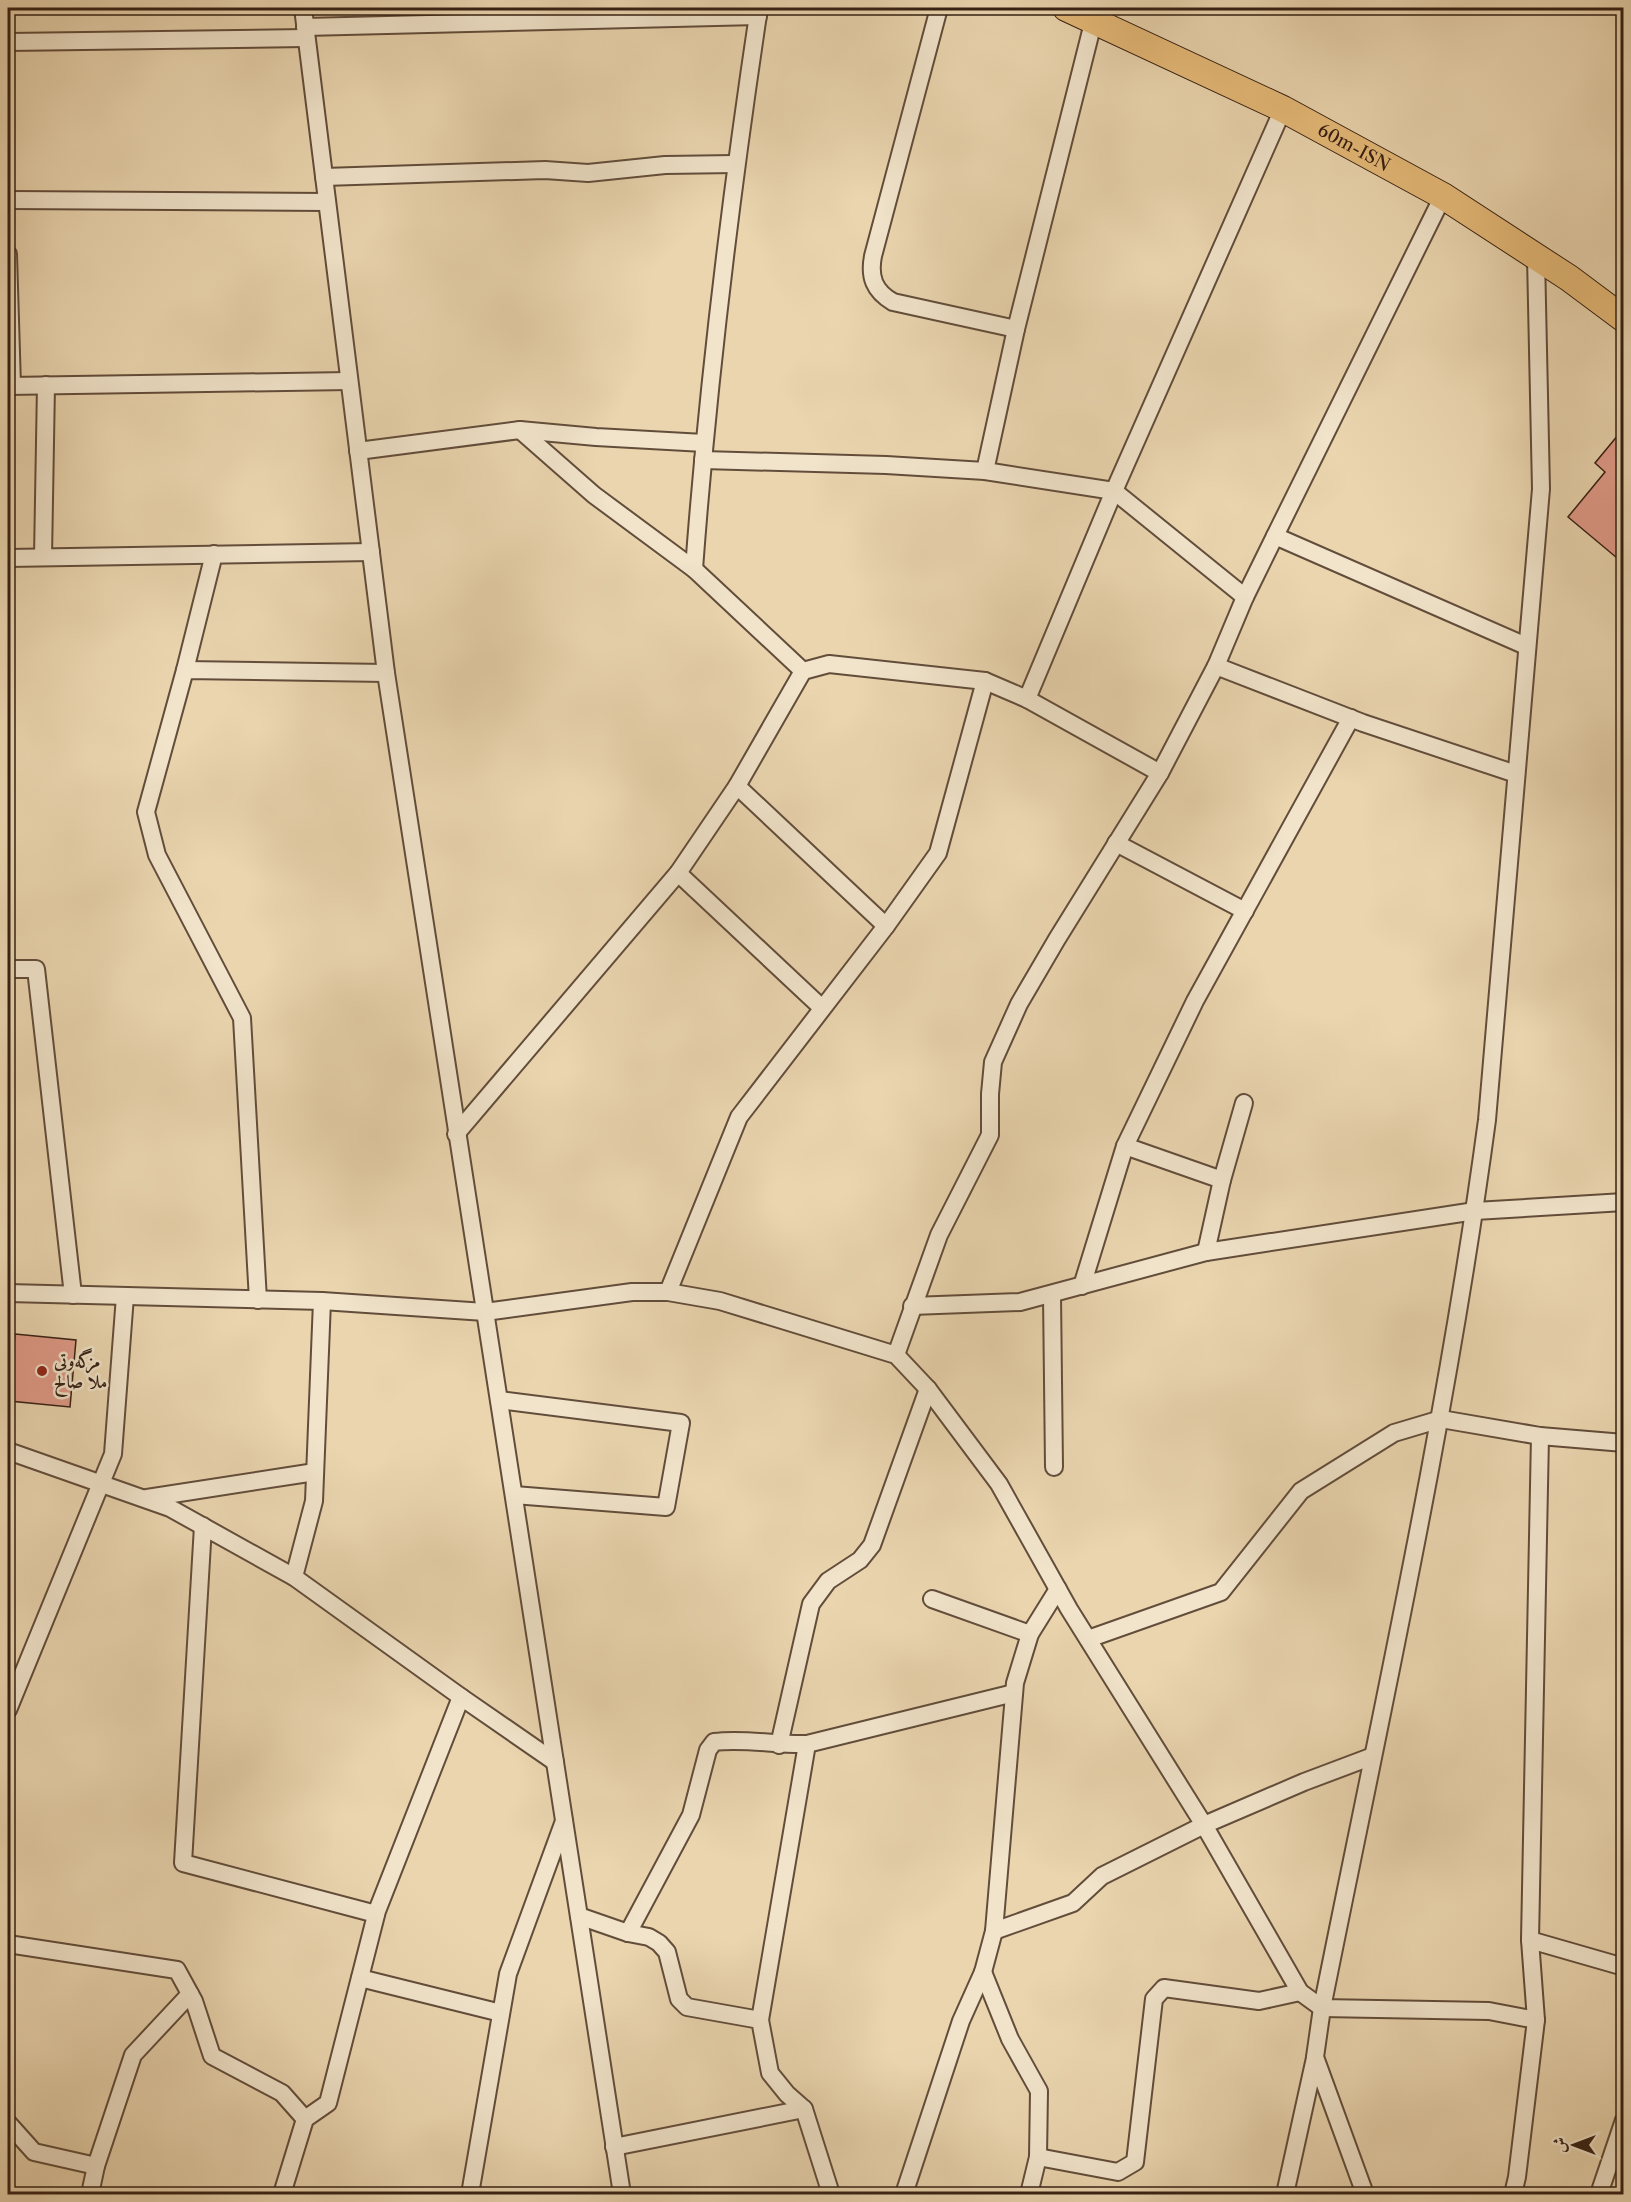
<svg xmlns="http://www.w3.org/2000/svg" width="1631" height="2202" font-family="'Libre Caslon Text',Amiri,serif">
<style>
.building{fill:#e19b89;stroke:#352014;stroke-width:1.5}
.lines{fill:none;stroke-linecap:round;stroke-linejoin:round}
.street-casing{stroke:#624d3b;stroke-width:20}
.primary-casing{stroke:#352014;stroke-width:28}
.street{stroke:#f1e4cb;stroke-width:16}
.primary{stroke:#e5ba78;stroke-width:26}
.poi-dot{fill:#8f2418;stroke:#f1e4cb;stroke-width:2}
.labels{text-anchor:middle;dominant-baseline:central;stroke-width:5;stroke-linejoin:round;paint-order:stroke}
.street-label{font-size:18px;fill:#352014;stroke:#f1e4cb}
.poi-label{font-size:18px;font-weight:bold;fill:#352014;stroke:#f1e4cb;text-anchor:start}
</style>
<rect width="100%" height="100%" fill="#ead5af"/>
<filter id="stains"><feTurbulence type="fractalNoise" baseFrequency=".00333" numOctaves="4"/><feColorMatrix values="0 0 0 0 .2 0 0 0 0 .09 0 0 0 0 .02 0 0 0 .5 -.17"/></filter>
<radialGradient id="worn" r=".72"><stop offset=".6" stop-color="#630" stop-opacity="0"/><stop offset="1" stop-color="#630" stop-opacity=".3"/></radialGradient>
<!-- building -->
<g class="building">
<path d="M1623,429V563L1568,517L1605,472L1595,463Z"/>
<path d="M15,1334L76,1340L70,1407L9,1401Z"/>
</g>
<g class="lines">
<defs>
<g id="street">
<path d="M303,8L386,673L622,2194"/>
<path d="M939,8L873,256C869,277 874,291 893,302L1016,329"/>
<path d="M305,27L758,16"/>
<path d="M8,42L306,38"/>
<path d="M324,177L545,170L588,173L665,165L735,164"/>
<path d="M8,200L327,202"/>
<path d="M8,254L12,386"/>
<path d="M8,386L349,381"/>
<path d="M520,430L594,495L694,569L803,671"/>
<path d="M358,451L520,430L596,437L704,443"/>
<path d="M703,460L886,465L985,471L1114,491L1245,597"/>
<path d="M985,471L1016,329L1094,19"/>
<path d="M1275,536L1526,646"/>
<path d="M43,557L46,385"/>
<path d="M8,558L371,552"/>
<path d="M694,569C708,381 731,194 759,8"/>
<path d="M1216,666L1363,723L1516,774"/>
<path d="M185,670L214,554"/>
<path d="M1027,699L1114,491L1283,109"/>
<path d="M737,786L886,926"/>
<path d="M1116,843L1245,911"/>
<path d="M678,873L822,1008"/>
<path d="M8,969H36L73,1295"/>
<path d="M456,1134L678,873L737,786L803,671L829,664L985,681L1027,699L1160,773"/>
<path d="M1125,1146L1222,1180"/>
<path d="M1206,1252L1222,1180L1244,1103"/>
<path d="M1082,1286L1125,1146L1195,1001L1351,718"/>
<path d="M668,1292L739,1117L886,926L938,853L985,681"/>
<path d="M8,1293L322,1301L485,1312L632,1292H668L720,1301L896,1355L928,1389L999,1484L1069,1609L1204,1825L1300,1992L1322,2008L1489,2011L1536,2020L1517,2177L1513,2194"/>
<path d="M1052,1295L1054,1467"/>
<path d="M258,1300L242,1018L157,855L146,812L185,670L386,673"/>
<path d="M912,1306L1020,1302L1206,1252L1475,1211L1624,1202"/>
<path d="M896,1355L939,1235L990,1135V1094L993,1062L1019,1004L1057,939L1160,773L1216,666L1245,597L1275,536L1443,196"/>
<path d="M499,1400L681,1423L666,1507L514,1495"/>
<path d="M8,1451L170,1508L294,1577L461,1697L555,1762"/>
<path d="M147,1498L315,1472"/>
<path d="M203,1526L183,1863L376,1914"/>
<path d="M294,1577L314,1501L322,1301"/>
<path d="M932,1599L1030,1634"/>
<path d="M1088,1639L1221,1592L1301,1491L1394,1433L1441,1419L1540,1436L1624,1443"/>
<path d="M8,1710L113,1454L125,1296"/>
<path d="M779,1745L811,1604L828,1581L860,1560L872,1545L928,1389"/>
<path d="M579,1916L628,1933L649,1937L659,1943L667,1952L679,1999L687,2007L760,2020L770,2073L787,2094L804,2109L831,2194"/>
<path d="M994,1931L1073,1903L1102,1876L1204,1825L1304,1782L1373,1756"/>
<path d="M628,1933L691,1815L708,1750L714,1742C744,1738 776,1745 807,1744"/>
<path d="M1530,1940L1624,1967"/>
<path d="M8,1944L177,1970L194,2001L212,2056L282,2093L305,2119"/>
<path d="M983,1972L1010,2039L1039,2091L1038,2157"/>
<path d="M360,1978L501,2013"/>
<path d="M760,2020L807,1744L1014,1693"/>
<path d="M1536,2020L1530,1940L1540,1436"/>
<path d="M8,2123L34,2152L96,2166"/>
<path d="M614,2147L804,2109"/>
<path d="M90,2194L96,2166L133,2055L190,1994"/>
<path d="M282,2194L305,2119L328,2103L377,1911L461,1697"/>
<path d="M470,2194L508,1974L564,1821"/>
<path d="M904,2194L961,2021L983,1972L994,1931L1015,1683L1030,1634L1058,1589"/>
<path d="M1029,2194L1038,2157L1118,2172L1135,2162L1154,1999L1164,1988L1259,2001L1300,1992"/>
<path d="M1285,2194L1315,2058"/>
<path d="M1365,2194L1315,2057L1322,2008C1381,1713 1447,1419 1487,1120L1541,489L1536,257"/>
<path d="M1599,2194L1624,2120"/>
</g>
<g id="primary">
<path id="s1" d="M1066,8L1283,109L1443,196L1569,278L1624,319"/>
</g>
</defs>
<!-- street casing -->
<use href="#street" class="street-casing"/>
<!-- primary casing -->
<use href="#primary" class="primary-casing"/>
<!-- street -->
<use href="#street" class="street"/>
<!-- primary -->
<use href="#primary" class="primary"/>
</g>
<!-- markers -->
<circle class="poi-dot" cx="42" cy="1371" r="6"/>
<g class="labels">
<!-- street labels -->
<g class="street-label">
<text stroke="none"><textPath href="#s1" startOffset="320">60m-ISN</textPath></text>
</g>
<!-- poi labels -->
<g class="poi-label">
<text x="54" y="1361">مزگه‌وتی<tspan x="54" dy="21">ملا صالح</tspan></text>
</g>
</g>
<!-- margin -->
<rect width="1631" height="2202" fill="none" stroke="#ead5af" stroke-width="30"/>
<rect x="9" y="9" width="1613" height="2184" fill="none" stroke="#352014" stroke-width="3"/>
<rect x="15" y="15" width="1601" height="2172" fill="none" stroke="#352014" stroke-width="1.5"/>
<!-- north arrow -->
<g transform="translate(1574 2145) rotate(270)" stroke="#f1e4cb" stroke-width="4.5" paint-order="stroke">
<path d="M0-4.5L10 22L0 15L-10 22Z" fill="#352014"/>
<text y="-9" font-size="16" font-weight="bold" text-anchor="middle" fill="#352014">ش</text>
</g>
<rect width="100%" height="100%" filter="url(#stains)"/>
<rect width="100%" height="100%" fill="url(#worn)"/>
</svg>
